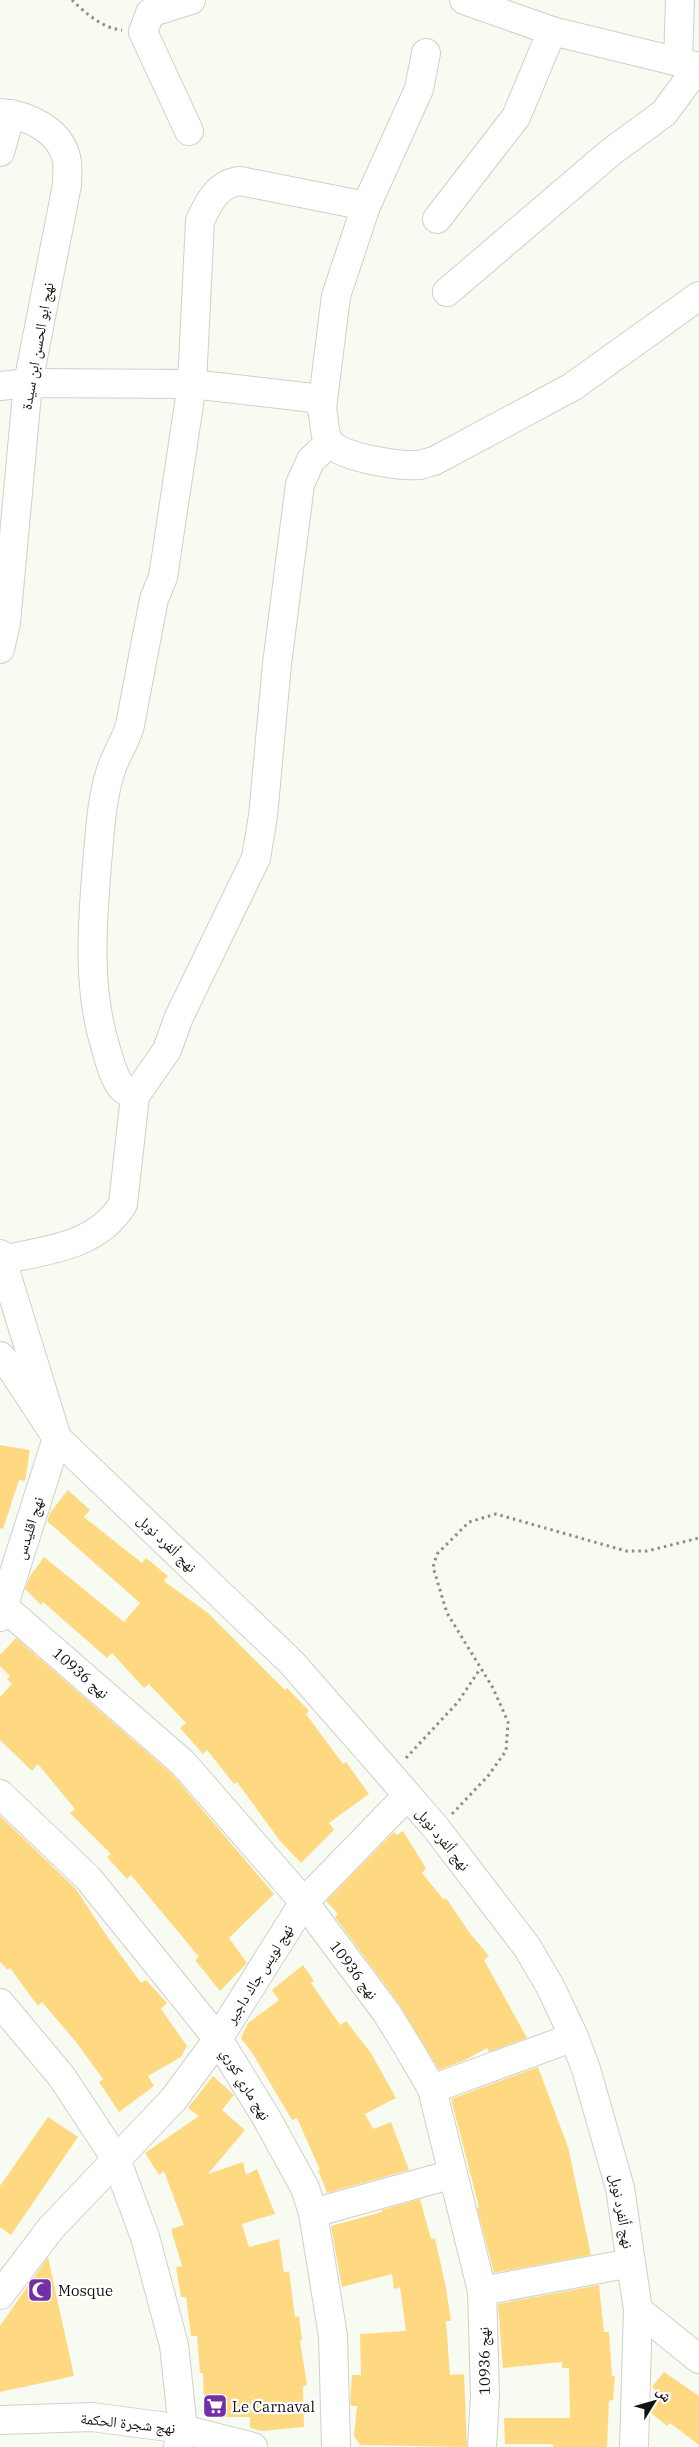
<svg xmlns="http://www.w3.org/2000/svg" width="699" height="2447" font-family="'IBM Plex Serif','Noto Naskh Arabic',serif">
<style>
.building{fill:#ffd982}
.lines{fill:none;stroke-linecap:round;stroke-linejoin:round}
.minor-casing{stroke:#ced1c7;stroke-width:30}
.path{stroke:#8c8e87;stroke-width:3;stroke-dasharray:2.5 4;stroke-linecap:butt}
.minor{stroke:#fff;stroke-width:28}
.labels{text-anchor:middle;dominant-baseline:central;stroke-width:4.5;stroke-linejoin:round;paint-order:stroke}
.street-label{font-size:15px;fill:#131411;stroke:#fff}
.poi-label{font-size:15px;fill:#131411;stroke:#fff;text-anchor:start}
</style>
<rect width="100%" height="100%" fill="#f8fbf1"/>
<!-- building -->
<g class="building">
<path d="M0,1445L30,1450L25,1481L19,1480L3,1529L0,1528Z"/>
<path d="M68,1490L90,1510L84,1517L142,1563L146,1558L168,1576L164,1581L208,1613L285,1690L287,1688L309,1711L306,1714L343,1764L346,1762L369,1794L329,1823L334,1830L301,1863L280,1841L237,1782L234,1784L207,1750L203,1754L180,1728L186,1723L149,1684L144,1688L112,1653L107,1658L43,1602L41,1605L25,1589L30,1576L44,1557L124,1622L140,1603L47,1521L50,1513Z"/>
<path d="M16,1638L172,1774L274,1894L229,1938L247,1963L220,1991L195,1960L199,1957L131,1875L127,1879L107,1857L111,1854L70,1813L75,1809L38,1764L32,1771L0,1740V1697L12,1684L7,1679L10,1676L0,1666V1655Z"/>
<path d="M0,1816L76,1889L104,1932L141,1983L146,1980L167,2003L161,2009L187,2046L181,2057L148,2076L154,2086L119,2112L99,2082L103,2079L76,2042L42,2002L38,2006L10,1968L8,1970L0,1962Z"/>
<path d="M403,1831L426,1868L422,1873L444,1900L446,1898L469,1932L489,1956L484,1960L527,2038L489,2052L487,2048L465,2060L439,2070L399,2004L335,1917L338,1914L326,1901L394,1832L397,1835Z"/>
<path d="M303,1965L314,1981L311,1983L340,2025L346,2021L371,2053L396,2098L365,2114L373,2129L391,2122L409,2170L327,2193L318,2170H320L297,2118L292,2120L253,2054L241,2038L248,2023L279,2000L272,1990Z"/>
<path d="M538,2067L568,2147L591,2255L494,2273L477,2208L479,2207L451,2099Z"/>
<path d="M213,2076L234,2095L222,2110L245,2130L208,2174L243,2162L246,2175L257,2169L275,2214L242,2224L249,2247L279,2239L284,2273L289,2271L295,2317L299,2316L302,2340L300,2341L307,2385L303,2386L304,2427L262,2431L250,2428V2417H223L224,2404L204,2405L203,2373H200L197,2336H191L186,2297H181L176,2267L182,2266L171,2229L184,2225L164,2171L159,2175L145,2153L199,2116L188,2108Z"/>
<path d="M48,2117L78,2137L11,2235L0,2227V2186Z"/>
<path d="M420,2199L431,2239L435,2238L446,2288L451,2321H446L450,2375L464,2374L467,2447L360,2445L354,2436L357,2406H351L350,2401L352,2375H361L360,2334L406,2331L400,2287L394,2289L392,2274L342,2287L331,2226L382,2212V2210Z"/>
<path d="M48,2257L74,2376L0,2392V2326Z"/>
<path d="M599,2285L604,2332H609L612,2376H615L613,2400L609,2401L607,2447H553V2444H505L504,2418H570L569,2368H562V2362L503,2368L498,2304Z"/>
<path d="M664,2372L699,2396V2445L670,2423L667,2426L651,2413V2409L661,2395L652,2387Z"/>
</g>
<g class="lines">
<defs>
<g id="minor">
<path d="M464,0L552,31L699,67"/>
<path d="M678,62L680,0"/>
<path d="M0,113C28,115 62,130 67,162C68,169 67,178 67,185L28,383L6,623L0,649"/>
<path d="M189,131L143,32L150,13L191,0"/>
<path d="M0,152L11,114"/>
<path d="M437,219L516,117L552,31"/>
<path d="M447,292L611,152L664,113L698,67"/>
<path d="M0,386L28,383L192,384L313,398C329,408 320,430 330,443C339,457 402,467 419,465C424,464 429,462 434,461L572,387L699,296"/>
<path d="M322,408L336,296L366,206L419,89L426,53"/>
<path d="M135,1096C131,1094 125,1091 122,1088C113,1077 110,1062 106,1049C87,988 92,927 97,864C100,834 101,800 111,770C116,754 126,741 130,725L154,599L163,577L192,384L200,221C208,203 218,183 240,181L366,206"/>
<path d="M0,1254L57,1438L0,1617"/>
<path d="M2,1260C46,1250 97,1247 123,1204L135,1096L167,1050L179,1017L256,858L263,816L277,664L300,484L311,460L329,443"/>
<path d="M0,1356L11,1368L57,1438L291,1662L391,1776L436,1828L527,1947L550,1986L574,2037L586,2069L620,2188L638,2310L634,2447"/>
<path d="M4,1607L183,1763L304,1902L386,2012L406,2044L432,2089L482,2291L485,2395L482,2447"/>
<path d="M0,1794L88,1878L218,2039L266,2117L305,2188L313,2213L333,2336L336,2447"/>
<path d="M0,2003L62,2077L116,2159L145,2237L174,2345L183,2429L178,2447"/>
<path d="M432,2089L574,2037"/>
<path d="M313,2213L453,2174"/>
<path d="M482,2291L631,2263"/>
<path d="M0,2295L51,2228L173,2100L218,2039L304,1902L407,1796"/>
<path d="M638,2310L699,2359"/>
<path d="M0,2420L92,2417L183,2429L253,2447"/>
</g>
</defs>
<!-- minor casing -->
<use href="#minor" class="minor-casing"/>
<!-- path -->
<g class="path">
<path d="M72,0C85,13 104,29 122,30"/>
<path d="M406,1758L458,1702L480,1669"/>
<path d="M452,1814L488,1776L506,1751L508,1722L493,1688L447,1613L433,1567L437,1554L469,1522L496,1514L626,1551H647L699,1538"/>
</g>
<!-- minor -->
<use href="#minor" class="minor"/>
</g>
<!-- icons -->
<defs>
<symbol id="mosque-square" viewBox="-11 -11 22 22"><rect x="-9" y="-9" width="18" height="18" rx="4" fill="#732fa4" stroke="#fff"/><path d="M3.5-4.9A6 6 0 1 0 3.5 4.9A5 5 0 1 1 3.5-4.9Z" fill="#fff"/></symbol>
<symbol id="supermarket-square" viewBox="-11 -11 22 22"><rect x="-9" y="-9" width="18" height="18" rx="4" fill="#732fa4" stroke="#fff"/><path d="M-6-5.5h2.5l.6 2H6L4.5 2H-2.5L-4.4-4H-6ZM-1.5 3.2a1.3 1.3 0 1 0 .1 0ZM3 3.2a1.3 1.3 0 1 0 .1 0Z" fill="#fff"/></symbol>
</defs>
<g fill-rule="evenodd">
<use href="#mosque-square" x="26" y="2276" width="28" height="28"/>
<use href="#supermarket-square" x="201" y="2392" width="28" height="28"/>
</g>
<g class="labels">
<!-- street labels -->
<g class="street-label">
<text transform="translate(37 346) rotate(-80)">نهج ابو الحسن ابن سيدة</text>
<text transform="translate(29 1528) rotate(-73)">نهج اقليدس</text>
<text transform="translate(167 1543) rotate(44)">نهج ألفرد نوبل</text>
<text transform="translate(81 1673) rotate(41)">نهج 10936</text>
<text transform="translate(443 1839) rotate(51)">نهج ألفرد نوبل</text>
<text transform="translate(354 1970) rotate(53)">نهج 10936</text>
<text transform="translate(259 1974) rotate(-58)">نهج لويس جاك داجير</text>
<text transform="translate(246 2084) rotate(59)">نهج ماري كوري</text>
<text transform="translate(622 2211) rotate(80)">نهج ألفرد نوبل</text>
<text transform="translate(484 2361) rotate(-91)">نهج 10936</text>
<text transform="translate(128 2423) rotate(6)">نهج شجرة الحكمة</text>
</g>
<!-- poi labels -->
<g class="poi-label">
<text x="58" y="2290">Mosque</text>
<text x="232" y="2406">Le Carnaval</text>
</g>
</g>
<!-- north arrow -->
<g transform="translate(654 2402) rotate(53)" stroke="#ffffff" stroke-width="4" paint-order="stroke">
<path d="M0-4L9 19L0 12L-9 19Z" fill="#131411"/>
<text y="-8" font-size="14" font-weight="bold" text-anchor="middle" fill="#131411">ش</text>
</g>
</svg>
